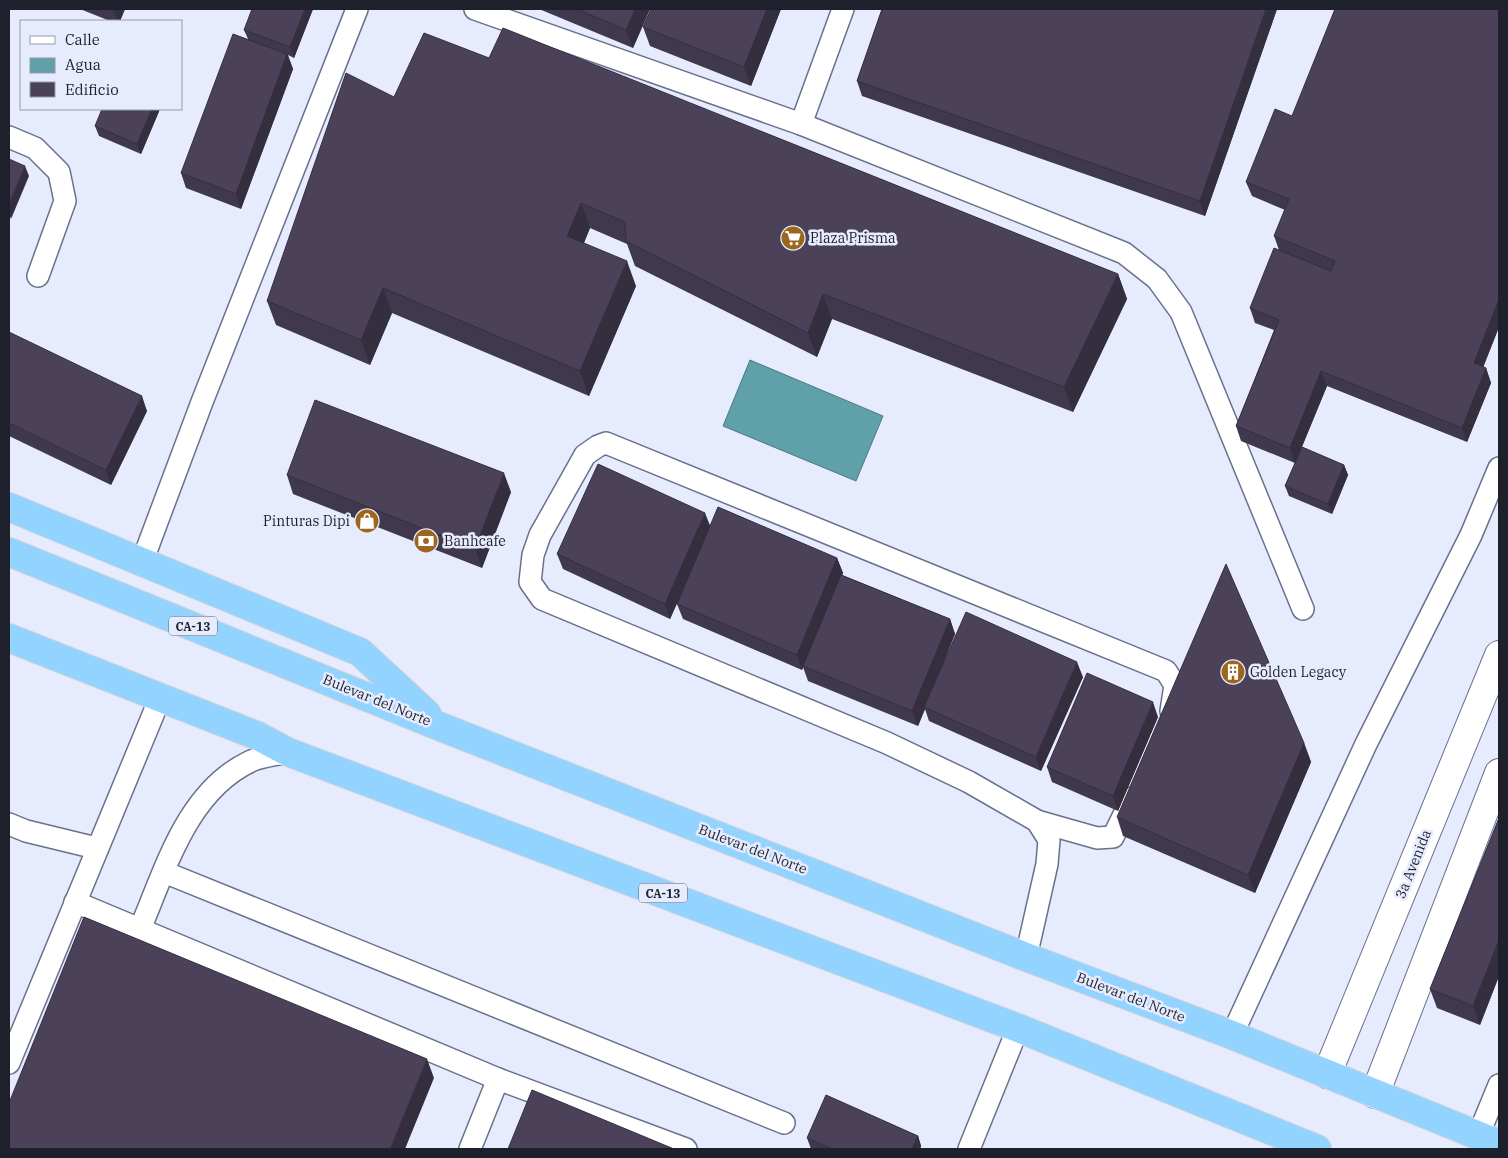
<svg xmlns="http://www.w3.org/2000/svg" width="1508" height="1158" font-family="'IBM Plex Serif',serif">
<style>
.water{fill:#5fa0a9;stroke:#4c7a84}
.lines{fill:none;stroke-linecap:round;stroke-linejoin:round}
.lane-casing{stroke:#69718b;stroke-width:24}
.street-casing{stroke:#69718b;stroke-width:30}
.highway-casing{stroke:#d2d3d5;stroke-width:30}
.lane{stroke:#fff;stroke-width:21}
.street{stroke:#fff;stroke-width:28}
.highway{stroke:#92d3ff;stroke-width:28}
.wall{fill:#40394d}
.shaded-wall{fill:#342e3f}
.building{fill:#4b425a;stroke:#342e3f}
.labels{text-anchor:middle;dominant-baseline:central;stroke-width:5;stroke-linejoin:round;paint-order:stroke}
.shield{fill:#e6ecfe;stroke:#5a5e6b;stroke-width:1}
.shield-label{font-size:12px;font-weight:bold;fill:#1e212c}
.poi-label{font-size:14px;fill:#1e212c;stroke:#e6ecfe;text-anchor:start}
.street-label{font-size:14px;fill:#1e212c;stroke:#e6ecfe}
</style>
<rect width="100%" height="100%" fill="#e6ecfe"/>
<!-- water -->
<path class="water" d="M750,360L883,416L856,481L723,426Z"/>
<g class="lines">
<defs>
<g id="lane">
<path d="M475,9L801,124L1124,253L1157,279L1181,312L1303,609"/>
<path d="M801,124L843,9"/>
<path d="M9,137L35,148L59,172L65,201L38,276"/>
<path d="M142,562L202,402L357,9"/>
<path d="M1037,821L1097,838L1113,837L1132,798"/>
<path d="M9,824L26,831L96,848"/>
<path d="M164,872L784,1123"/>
<path d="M75,902L498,1079L686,1149"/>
<path d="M140,929C166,868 187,791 251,761C262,756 277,755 288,752"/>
<path d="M1026,957L1047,864L1049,840L1037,821L969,782L887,743L542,599L530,582L533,555L540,535L585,455L598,446L606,443L1166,671L1175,685L1171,711"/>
<path d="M1232,1035L1366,744L1471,535L1499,468"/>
<path d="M9,1063L160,698"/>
<path d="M1478,1136L1499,1085"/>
<path d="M470,1149L498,1079"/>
<path d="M969,1149L1018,1028"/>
</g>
<g id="street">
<path d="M1327,1074L1499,655"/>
<path d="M1375,1094L1499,773"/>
</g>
<g id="highway">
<path d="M9,507L360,652L427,714"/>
<path d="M9,552L441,727L1026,957L1232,1035L1499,1144"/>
<path d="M9,638L258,736L288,752L1018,1028L1317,1149"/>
</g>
</defs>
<!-- lane casing -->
<use href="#lane" class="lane-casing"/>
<!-- street casing -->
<use href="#street" class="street-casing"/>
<!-- highway casing -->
<use href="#highway" class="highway-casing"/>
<!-- lane -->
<use href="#lane" class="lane"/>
<!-- street -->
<use href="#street" class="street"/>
<!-- highway -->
<use href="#highway" class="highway"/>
</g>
<!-- wall -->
<g class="wall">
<path d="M80,9H125L120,21H110Z"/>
<path d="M313,9L294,58L288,55L293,69L241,209L186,188L181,173L248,39L244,30Z"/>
<path d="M539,9H650L633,48Z"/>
<path d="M651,9H781L751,86L650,46L643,27Z"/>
<path d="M882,9H1277L1205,216L862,96L857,81Z"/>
<path d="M1499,9V327L1483,367L1486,368L1491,383L1467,442L1327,386L1302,447L1344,465L1348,475L1332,514L1289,496L1285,486L1295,463L1241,441L1236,426L1274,330L1255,323L1250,308L1279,250L1274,236L1285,210L1252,196L1246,182L1292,116Z"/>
<path d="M489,58L1118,274L1127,299L1073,412L832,319L817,357L635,266L627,244L590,228L584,243L636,286L589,396L392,313L370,365L276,325L267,301L394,97Z"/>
<path d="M160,109L141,154L99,136L95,126Z"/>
<path d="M9,332L147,411L111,485L9,436Z"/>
<path d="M287,475L511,492L482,568L293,494Z"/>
<path d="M710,526L837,558L843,573L842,575L950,619L955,634L943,664L1083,677L1041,771L929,721L925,709L918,726L808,681L803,667L802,670L683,619L677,604L689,576L670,619L563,569L557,554Z"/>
<path d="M1158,717L1118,811L1052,782L1047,767Z"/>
<path d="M1304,743L1311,762L1255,893L1123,836L1117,817Z"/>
<path d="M1499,818V976L1480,1025L1437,1008L1430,989Z"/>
<path d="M918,1136L921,1146L920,1149H811L807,1138Z"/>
</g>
<!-- shaded-wall -->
<g class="shaded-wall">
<path d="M114,9H125L120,21H118L113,10Z"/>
<path d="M305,9H313L294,58L290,47Z"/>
<path d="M635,9H650L633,48L626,30Z"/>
<path d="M767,9H781L751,86L744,67Z"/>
<path d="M1266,9H1277L1205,216L1200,201Z"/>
<path d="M287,54L293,69L241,209L236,194Z"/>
<path d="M152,109H160L141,154L137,144Z"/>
<path d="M25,166L29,176L11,219L9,214V204Z"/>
<path d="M581,203L590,228L576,261L567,236Z"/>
<path d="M627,261L636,286L589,396L580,371Z"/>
<path d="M1118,274L1127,299L1073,412L1064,387Z"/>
<path d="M383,288L392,313L370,365L361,340Z"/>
<path d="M823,294L832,319L817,357L808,333Z"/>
<path d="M1499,299V327L1479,378L1474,363Z"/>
<path d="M1486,368L1491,383L1467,442L1462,428Z"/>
<path d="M1321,371L1327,386L1295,463L1290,448Z"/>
<path d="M142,396L147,411L111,485L106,470Z"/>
<path d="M1344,465L1348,475L1332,514L1328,504Z"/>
<path d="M504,473L511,492L482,568L475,549Z"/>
<path d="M705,513L711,528L670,619L665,604Z"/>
<path d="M837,558L843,573L802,670L797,655Z"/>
<path d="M950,619L955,634L925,707H924L925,709L918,726L912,711Z"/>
<path d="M1077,662L1083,677L1041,771L1036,757Z"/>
<path d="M1153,702L1158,717L1118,811L1113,796Z"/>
<path d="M1304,743L1311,762L1255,893L1248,875Z"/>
<path d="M1499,940V976L1480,1025L1473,1006Z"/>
<path d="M427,1059L434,1078L405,1149H390Z"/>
<path d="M918,1136L921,1146L920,1149H912Z"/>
</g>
<!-- building -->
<g class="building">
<path d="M252,9H305L290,47L244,30Z"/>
<path d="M577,9H635L626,30Z"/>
<path d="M651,9H767L744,67L643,27Z"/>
<path d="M882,9H1266L1200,201L857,81Z"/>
<path d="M1335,9H1499V299L1474,363L1486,368L1462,428L1321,371L1290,448L1236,426L1279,320L1250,308L1274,248L1331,271L1335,261L1274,236L1289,199L1246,182L1275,109L1292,116Z"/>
<path d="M503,28L1118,274L1064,387L823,294L808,333L626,241L625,222L581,203L567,236L627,261L580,371L383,288L361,340L267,301L346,73L394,97L424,33L489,58Z"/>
<path d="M233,34L287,54L236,194L181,173Z"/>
<path d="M102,109H152L137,144L95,126Z"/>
<path d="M9,159L25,166L9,204Z"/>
<path d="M9,332L142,396L106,470L9,423Z"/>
<path d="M315,400L504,473L475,549L287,475Z"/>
<path d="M1302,447L1344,465L1328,504L1285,486Z"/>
<path d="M598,464L705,513L665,604L557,554Z"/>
<path d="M718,507L837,558L797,655L677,604Z"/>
<path d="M1226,564L1304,743L1248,875L1117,817Z"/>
<path d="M841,575L950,619L912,711L803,666Z"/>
<path d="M966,612L1077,662L1036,757L924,707Z"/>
<path d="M1087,673L1153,702L1113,796L1047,767Z"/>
<path d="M1499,818V940L1473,1006L1430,989Z"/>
<path d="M84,917L427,1059L390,1149H9V1103Z"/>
<path d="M532,1090L674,1149H508Z"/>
<path d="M826,1095L918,1136L912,1149H832L807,1138Z"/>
</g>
<!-- icons -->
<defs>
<symbol id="supermarket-disc" viewBox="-11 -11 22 22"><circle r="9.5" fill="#9c661f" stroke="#e6ecfe"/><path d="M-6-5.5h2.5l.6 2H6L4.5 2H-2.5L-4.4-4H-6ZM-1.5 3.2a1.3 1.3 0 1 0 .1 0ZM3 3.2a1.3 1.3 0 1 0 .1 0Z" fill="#fff"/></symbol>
<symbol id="shop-disc" viewBox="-11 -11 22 22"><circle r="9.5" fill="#9c661f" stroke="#e6ecfe"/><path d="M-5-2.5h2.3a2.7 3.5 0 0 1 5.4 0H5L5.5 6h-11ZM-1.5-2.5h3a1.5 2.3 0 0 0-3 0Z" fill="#fff"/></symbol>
<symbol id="bank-disc" viewBox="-11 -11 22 22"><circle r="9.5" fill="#9c661f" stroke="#e6ecfe"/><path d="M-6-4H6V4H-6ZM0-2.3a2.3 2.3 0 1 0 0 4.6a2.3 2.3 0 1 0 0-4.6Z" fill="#fff"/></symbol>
<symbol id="building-disc" viewBox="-11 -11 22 22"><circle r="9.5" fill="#9c661f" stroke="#e6ecfe"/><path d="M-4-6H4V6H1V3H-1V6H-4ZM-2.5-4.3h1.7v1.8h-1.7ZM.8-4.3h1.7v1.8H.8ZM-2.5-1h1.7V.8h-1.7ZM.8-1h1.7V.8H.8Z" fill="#fff"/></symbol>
</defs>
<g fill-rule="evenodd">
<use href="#supermarket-disc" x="779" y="224" width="28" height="28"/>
<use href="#shop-disc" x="353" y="507" width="28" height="28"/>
<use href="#bank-disc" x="412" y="527" width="28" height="28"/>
<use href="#building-disc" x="1219" y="658" width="28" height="28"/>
</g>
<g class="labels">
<!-- shield labels -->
<g class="shield">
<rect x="169" y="616.5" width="48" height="19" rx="4"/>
<rect x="639" y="883.5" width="48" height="19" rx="4"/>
</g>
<g class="shield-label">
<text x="193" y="626">CA-13</text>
<text x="663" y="893">CA-13</text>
</g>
<!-- poi labels -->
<g class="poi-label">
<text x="810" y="238">Plaza Prisma</text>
<text x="350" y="521" text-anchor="end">Pinturas Dipi</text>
<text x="444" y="541">Banhcafe</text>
<text x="1250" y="672">Golden Legacy</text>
</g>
<!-- street labels -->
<g class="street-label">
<text transform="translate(377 700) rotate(22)">Bulevar del Norte</text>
<text transform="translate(753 849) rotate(21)">Bulevar del Norte</text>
<text transform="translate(1413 864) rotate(-68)">3a Avenida</text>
<text transform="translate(1131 997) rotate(21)">Bulevar del Norte</text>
</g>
</g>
<!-- border -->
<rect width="1508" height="1158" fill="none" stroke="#1e212c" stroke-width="20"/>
<!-- legend -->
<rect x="20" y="20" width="162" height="90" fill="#e6ecfe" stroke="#969baa"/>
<rect x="30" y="36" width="25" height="8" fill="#ffffff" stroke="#969baa"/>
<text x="65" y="45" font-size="15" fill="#1e212c">Calle</text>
<rect x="30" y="58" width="25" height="15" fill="#5fa0a9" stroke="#969baa"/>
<text x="65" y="70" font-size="15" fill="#1e212c">Agua</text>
<rect x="30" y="82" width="25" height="15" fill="#4b425a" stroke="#969baa"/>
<text x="65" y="95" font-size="15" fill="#1e212c">Edificio</text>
</svg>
